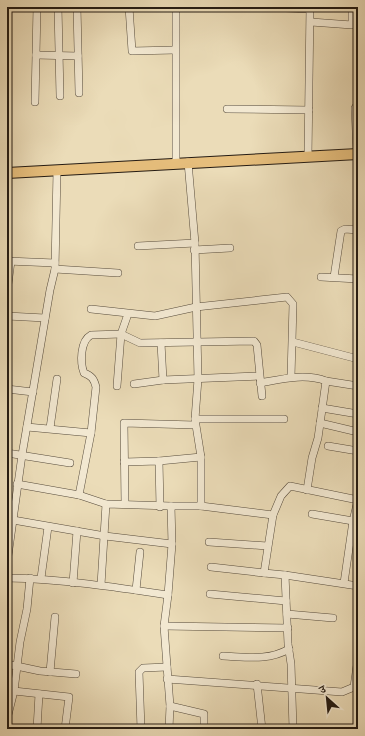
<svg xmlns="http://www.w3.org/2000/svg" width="365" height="736" font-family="'IM FELL Double Pica','Noto Serif Devanagari',serif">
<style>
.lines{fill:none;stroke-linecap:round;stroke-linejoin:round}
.minor-casing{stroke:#564b3c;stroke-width:8}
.primary-casing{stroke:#241b13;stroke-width:12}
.minor{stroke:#f2e8d1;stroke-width:7}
.primary{stroke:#e6be7c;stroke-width:10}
</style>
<rect width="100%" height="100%" fill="#ebdcb8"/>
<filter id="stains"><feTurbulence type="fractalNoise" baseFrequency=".005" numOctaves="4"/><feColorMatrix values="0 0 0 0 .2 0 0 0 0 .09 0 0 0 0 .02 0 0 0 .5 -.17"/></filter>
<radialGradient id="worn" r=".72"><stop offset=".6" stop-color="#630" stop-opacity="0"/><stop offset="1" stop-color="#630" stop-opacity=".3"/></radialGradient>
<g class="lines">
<defs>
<g id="minor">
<path d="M58,7L60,96"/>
<path d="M77,7L79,93"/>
<path d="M129,7L132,51L175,50"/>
<path d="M262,7L310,9"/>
<path d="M311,22L352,25V7"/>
<path d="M36,55L78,56"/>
<path d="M35,102L37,7"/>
<path d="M227,109L309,110"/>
<path d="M357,154L355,108L358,104"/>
<path d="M308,157L310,7"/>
<path d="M188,162L195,243L198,379L195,419L201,457V506"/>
<path d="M176,163V7"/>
<path d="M57,171L55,269L118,273"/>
<path d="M138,246L195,243"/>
<path d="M194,250L230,248"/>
<path d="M7,261L55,263"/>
<path d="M321,277L358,279"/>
<path d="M334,277L341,231L345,229L358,230"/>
<path d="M7,292L11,261"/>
<path d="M91,309L155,316L196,307L287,297L293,304L291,377"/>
<path d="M7,316L45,318"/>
<path d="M293,342L358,359"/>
<path d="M161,343L163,380"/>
<path d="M326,381L358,386"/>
<path d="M260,383C282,379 305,373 326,381L318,438L312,458L307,490"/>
<path d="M134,384L163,380L259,376"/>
<path d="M117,386L121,334L140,343L254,341L257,345L262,396"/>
<path d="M7,389L33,392"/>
<path d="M322,408L358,414"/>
<path d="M195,419H284"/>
<path d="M320,423L358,432"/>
<path d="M27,427L91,433"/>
<path d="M50,428L57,379"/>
<path d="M328,446L358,451"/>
<path d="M7,453L70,463"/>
<path d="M159,461L201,457"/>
<path d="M124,462L159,461L160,507"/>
<path d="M17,484L79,495"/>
<path d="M106,504L79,495L91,433L96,387C94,379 92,376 84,373C80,363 80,341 91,335L121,334L128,314"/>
<path d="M125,504L124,423L195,425"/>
<path d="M312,514L353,521"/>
<path d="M273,515L264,573L285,575L288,644L291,664L293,729"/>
<path d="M13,520L105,536L172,544"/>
<path d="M209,542L267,546"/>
<path d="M7,563L22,455L50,290L55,269"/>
<path d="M211,567L264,573"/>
<path d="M285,575L358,586"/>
<path d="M7,578C61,579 115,587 168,595"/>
<path d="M41,578L48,527"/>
<path d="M73,583L77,531"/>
<path d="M101,585L106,504L171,506"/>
<path d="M136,590L140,552"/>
<path d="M210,594L286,601"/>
<path d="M287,614L333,618"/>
<path d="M164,626L288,628"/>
<path d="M223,656C247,657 268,661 289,649"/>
<path d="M7,664L40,671L76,674"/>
<path d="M50,672L55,617"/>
<path d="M167,679L342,692L354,687L358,658"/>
<path d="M257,684L262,729"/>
<path d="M14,691L69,697L65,729"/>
<path d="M170,706L204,714V729"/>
<path d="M8,729V715L14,691L20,642L27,609L30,578"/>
<path d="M37,729L39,694"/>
<path d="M141,729L139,672L143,668L167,667"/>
<path d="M169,729L170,706L164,626L168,595L172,544L171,506H201L273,515L281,496L290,486L358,500L353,521L344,583"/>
</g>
<path id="primary" d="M7,173L358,154"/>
</defs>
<!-- minor casing -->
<use href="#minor" class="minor-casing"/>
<!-- primary casing -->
<use href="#primary" class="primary-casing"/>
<!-- minor -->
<use href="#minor" class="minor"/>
<!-- primary -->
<use href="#primary" class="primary"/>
</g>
<!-- margin -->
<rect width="365" height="736" fill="none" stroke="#ebdcb8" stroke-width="24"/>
<rect x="8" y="8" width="349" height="720" fill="none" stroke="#241b13" stroke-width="2"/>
<rect x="12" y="12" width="341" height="712" fill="none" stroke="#241b13"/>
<!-- north arrow -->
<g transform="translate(327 698) rotate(333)" stroke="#f2e8d1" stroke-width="3" paint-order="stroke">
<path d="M0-3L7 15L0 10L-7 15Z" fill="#241b13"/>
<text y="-6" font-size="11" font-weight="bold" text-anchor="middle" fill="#241b13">उ</text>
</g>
<rect width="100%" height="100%" filter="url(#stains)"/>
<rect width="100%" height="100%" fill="url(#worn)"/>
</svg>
